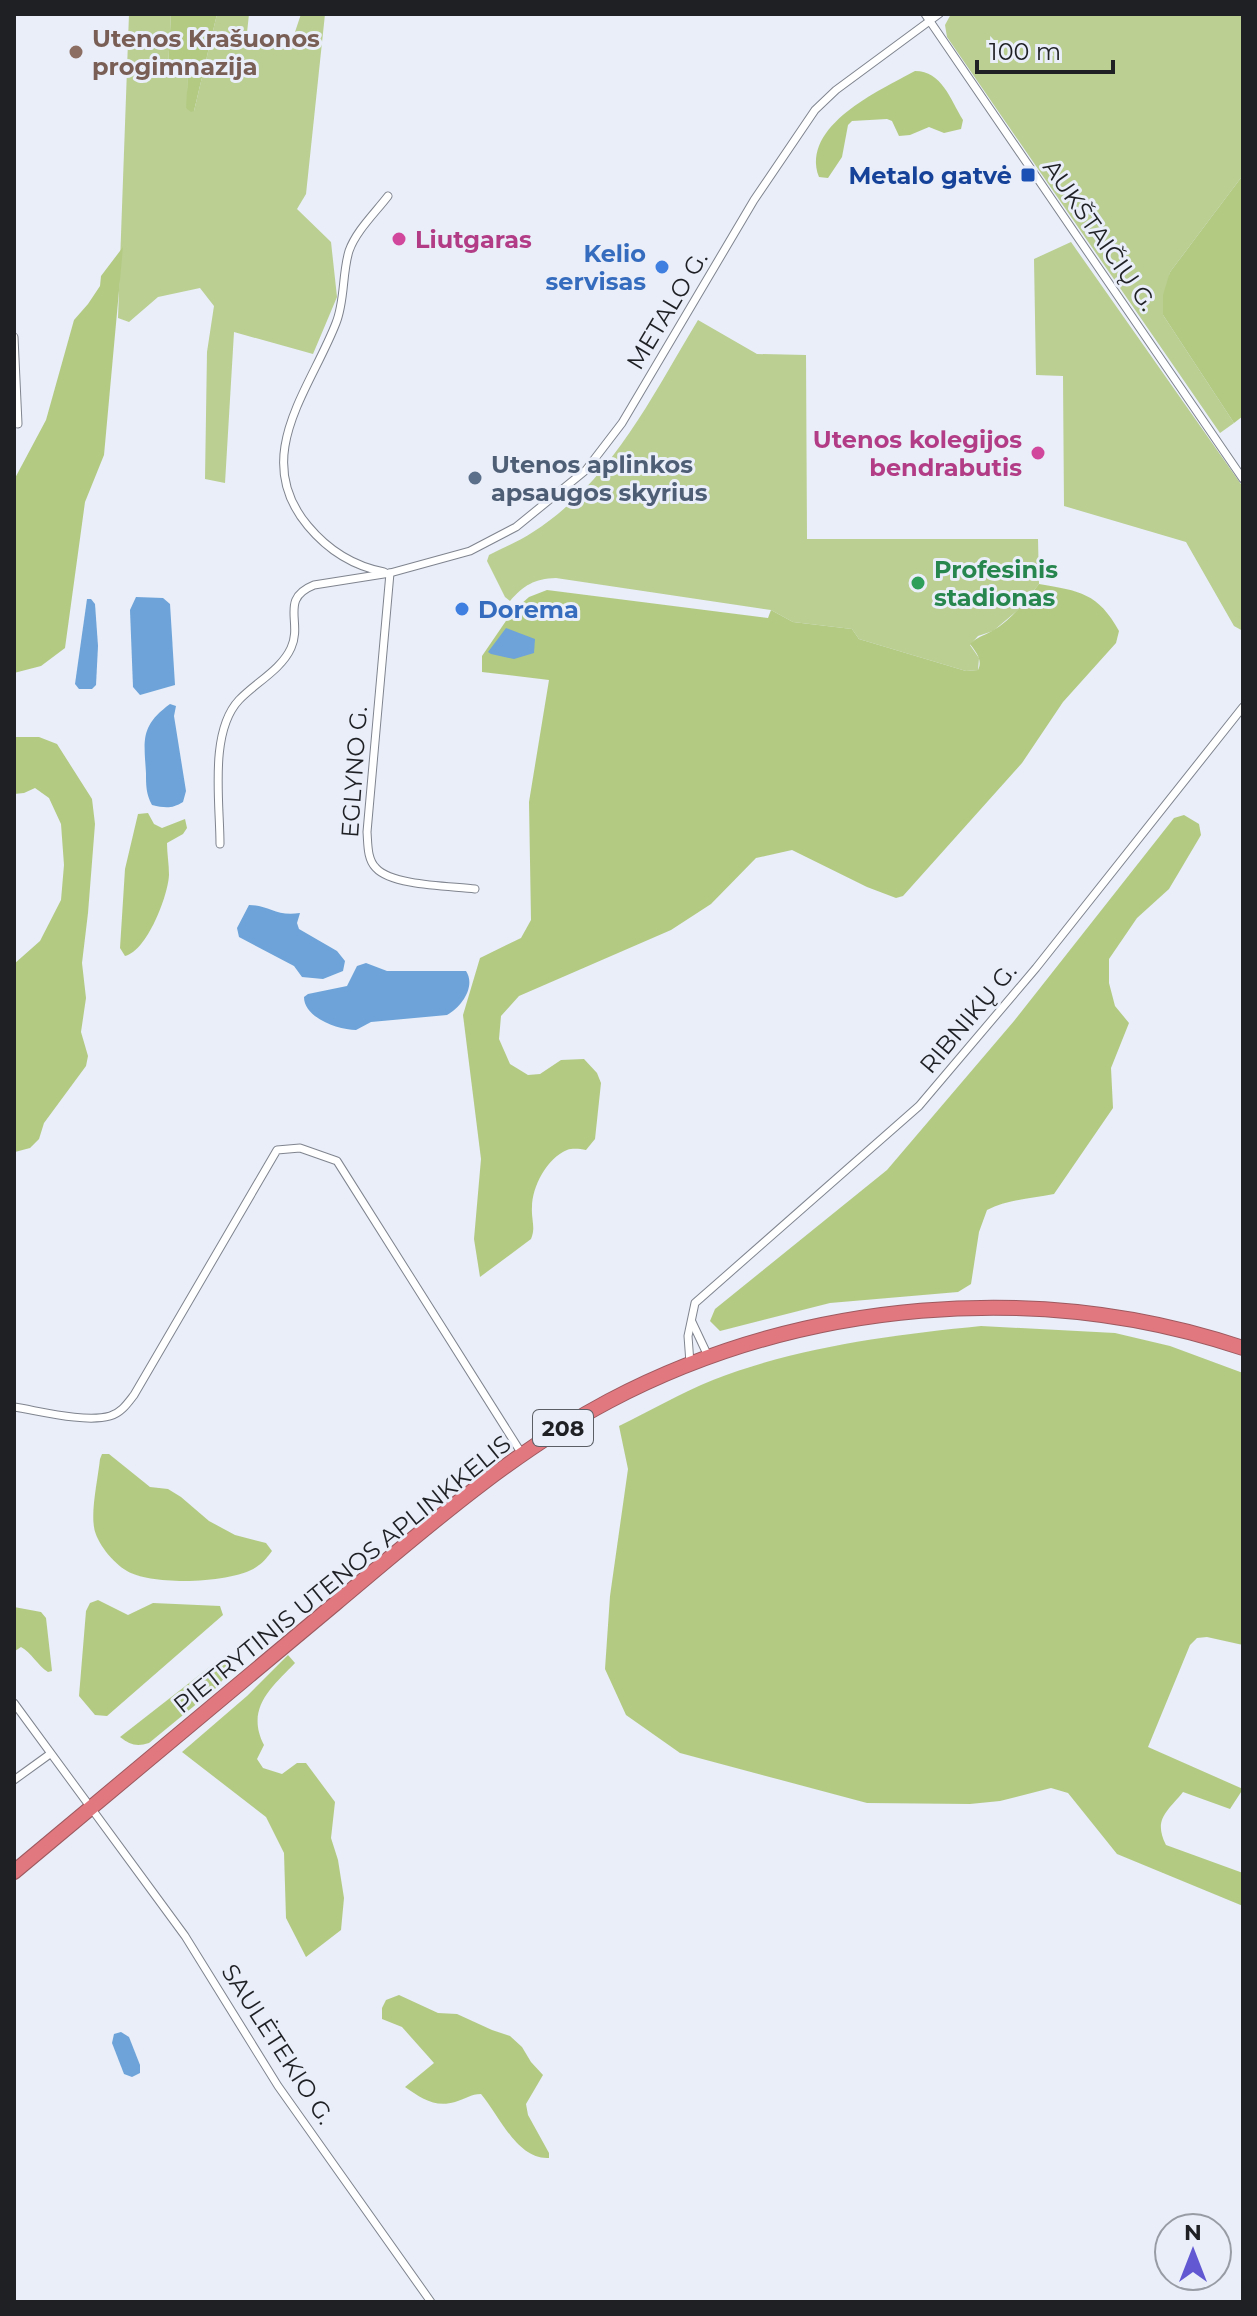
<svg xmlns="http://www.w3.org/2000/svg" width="1257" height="2316" font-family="Montserrat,sans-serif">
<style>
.green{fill:#bacf91}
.forest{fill:#b3ca83}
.water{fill:#6da3d8}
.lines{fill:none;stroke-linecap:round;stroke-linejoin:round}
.street-casing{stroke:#7f848e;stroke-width:9}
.highway-casing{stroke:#9d595f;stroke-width:16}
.street{stroke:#fff;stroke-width:7}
.highway{stroke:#e1787f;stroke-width:14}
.education-dot{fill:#8d6e63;stroke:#e9eef9;stroke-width:3}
.transit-dot{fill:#1a4fb4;stroke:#e9eef9;stroke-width:3}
.hotel-dot{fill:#d1479c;stroke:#e9eef9;stroke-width:3}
.shop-dot{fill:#3f7fe0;stroke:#e9eef9;stroke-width:3}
.service-dot{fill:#5c6f8a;stroke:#e9eef9;stroke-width:3}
.leisure-dot{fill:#2e9e5b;stroke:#e9eef9;stroke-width:3}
.labels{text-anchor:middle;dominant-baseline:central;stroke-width:6;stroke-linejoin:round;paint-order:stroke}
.shield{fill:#e9eef9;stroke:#5b5e64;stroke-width:2}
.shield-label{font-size:22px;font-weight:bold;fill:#1e2024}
.education-label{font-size:24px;font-weight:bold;fill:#785e54;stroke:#e9eef9;text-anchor:start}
.transit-label{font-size:24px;font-weight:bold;fill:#164399;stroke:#e9eef9;text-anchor:end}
.street-label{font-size:24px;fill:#1e2024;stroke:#e9eef9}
.hotel-label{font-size:24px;font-weight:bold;fill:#b23c85;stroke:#e9eef9;text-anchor:start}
.shop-label{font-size:24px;font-weight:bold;fill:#366cbe;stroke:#e9eef9;text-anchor:end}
.service-label{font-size:24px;font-weight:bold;fill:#4e5e75;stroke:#e9eef9;text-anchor:start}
.leisure-label{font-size:24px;font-weight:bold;fill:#27864d;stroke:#e9eef9;text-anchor:start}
</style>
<rect width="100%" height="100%" fill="#e9eef9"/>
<!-- green -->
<g class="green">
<path d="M129,14H171L168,68L188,75L187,108L194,111L217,14H249L246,42L290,47L301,14H325L306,194L297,209L331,242L337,297L313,354L234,332L225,483L205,479L207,352L214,306L200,288L158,297L129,322L118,318Z"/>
<path d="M951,14H1243V175L1170,272L1163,315L1234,423L1220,433L947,37L945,25Z"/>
<path d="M1071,242L1243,487V631L1234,626L1186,542L1064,506L1063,376L1036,375L1034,259Z"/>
<path d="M698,320L757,354L806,355L807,539H1038L1039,584L1018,610L993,631L978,636L970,645L979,658L978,670L966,671L859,639L852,629L793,622L771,610L556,578C534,579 524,585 510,601L505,597L487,561L489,555C504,547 520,541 533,532C611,482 652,396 698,320Z"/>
</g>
<!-- forest -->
<g class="forest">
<path d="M171,14H217L194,111L191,112L186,108L188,75L168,68Z"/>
<path d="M915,71C942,71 950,99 963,120L961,129L944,133L929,127L910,135L899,136L892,121L887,119L852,121L848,125L842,157L828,178L819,177C800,126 880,90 915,71Z"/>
<path d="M1243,175V416L1234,423L1163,315V295L1170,272Z"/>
<path d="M123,247L104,455L85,502L65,648L41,666L14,673V480L46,420L74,320L88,304L100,286L101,276Z"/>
<path d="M1039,584C1080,591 1098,593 1119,631L1116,643L1063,702L1022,763L903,896L896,898L867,887L792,850L756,858L711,904L671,930L519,996L501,1016L499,1039L510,1064L528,1075L540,1074L561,1060L584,1059L597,1073L601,1083L595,1139L586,1150C580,1149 573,1148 567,1150C547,1158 532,1187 532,1207C531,1219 536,1228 531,1239L480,1277L474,1239L481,1159L463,1015L480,958L521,938L531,920L529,802L549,680L482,672V656L512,612L529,597L547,590L768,618L771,610L793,622L852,629L859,639L966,671L978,670C983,660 976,652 970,644C977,637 983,636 992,631C1012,620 1025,601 1039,584Z"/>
<path d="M14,737H39L57,744L92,799L95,824L88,913L82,963L86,998L81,1032L88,1056L86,1066L44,1123L39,1139L30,1148L15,1152L14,964L40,941L61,900L64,865L61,824L49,798L35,788L24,793L14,794Z"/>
<path d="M148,813L154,824L162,828L185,819L187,828L183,834L167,843C167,854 169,864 169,875C168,896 147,951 125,956L120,948L125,869L138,814Z"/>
<path d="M1184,815L1199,824L1201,835L1169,889L1137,918L1109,959V983L1115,1006L1129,1023L1111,1068L1113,1108L1054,1194C1031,1199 1008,1199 987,1210L979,1232L971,1284L958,1292L830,1303L720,1331L710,1321L715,1309L887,1170L1014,1021L1174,818Z"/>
<path d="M981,1326L1115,1333L1170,1346L1243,1373V1645L1207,1637L1197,1638L1190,1645L1148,1747L1243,1789L1230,1809L1183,1792C1167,1812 1153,1819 1166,1845L1243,1873V1906L1117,1854L1068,1793L1051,1788L1000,1801L970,1804L867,1803L680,1753L626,1715L605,1669L610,1596L628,1469L619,1426C650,1411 681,1393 713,1380C797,1347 892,1335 981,1326Z"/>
<path d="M102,1454H109L150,1487L168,1489L181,1497L209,1521L235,1535L266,1543L272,1551C268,1556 264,1562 259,1565C237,1584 151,1586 127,1571C113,1563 96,1542 94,1527C91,1509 98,1478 100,1459Z"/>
<path d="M98,1600L128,1615L153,1603L220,1606L223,1615L107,1716L95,1715L79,1696L86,1611L90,1603Z"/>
<path d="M14,1607L41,1612L46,1618L52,1671L48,1672C37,1665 32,1653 21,1647L15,1651L14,1667Z"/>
<path d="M288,1655L295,1663C272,1687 245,1708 264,1745L257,1759L263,1768L282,1774L297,1763H306L335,1802L331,1838L338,1860L344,1898L341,1930L306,1957L286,1918L284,1853L266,1817L182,1752L247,1696Z"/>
<path d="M220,1659H226L231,1670L216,1688L149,1743C137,1747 130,1745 120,1737Z"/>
<path d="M399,1995L438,2013L457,2014L492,2030L510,2036L522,2047L531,2062L543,2075L526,2104L528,2115L549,2153V2158C517,2160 499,2115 481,2094C471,2094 465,2099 455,2102C435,2108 421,2098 405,2087L434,2063L402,2027L382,2019V2008L386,2000Z"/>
</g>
<!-- water -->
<g class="water">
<path d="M136,597L163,598L170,604L175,685L140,695L133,687L130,610Z"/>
<path d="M87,599H91L95,604L98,646L96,685L92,689H79L75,684Z"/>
<path d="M506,628L535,639L534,653L514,659L491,654L488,652Z"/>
<path d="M170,704L176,706L174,716L186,791L183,802C172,809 165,808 152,805C146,794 146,785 146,773C144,740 140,726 170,704Z"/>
<path d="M249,905C269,905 276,917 300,913L297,923L299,929L337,951L345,961L343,971L323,979L302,977L294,966L239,937L237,928Z"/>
<path d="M366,963L387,971H466C476,986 462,1007 447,1015L371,1022L356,1030C339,1030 304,1018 304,997L308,994L347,986L357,966Z"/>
<path d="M121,2032L129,2037L140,2065V2073L132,2077L124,2074L112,2043L114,2034Z"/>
</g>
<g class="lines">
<defs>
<g id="street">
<path d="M925,14L1243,479"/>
<path d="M14,337L18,424"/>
<path d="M384,572C353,566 328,550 308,526C250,457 310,390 336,323C345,301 342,274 349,251C356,231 375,213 388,196"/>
<path d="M390,573L367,832C368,844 367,859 376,868C392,886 452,886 475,889"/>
<path d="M220,844C220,802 209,732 239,700C255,683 281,670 291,648C303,622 279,599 314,585L390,573L470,551L516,527L586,470L622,423L754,200L815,110L836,90L939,14"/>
<path d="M692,1322L708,1356"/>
<path d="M690,1363L688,1336L695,1303L919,1106L1036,968L1243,707"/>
<path d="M14,1407C40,1411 85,1423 110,1416C121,1413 127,1404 134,1395L277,1150L300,1148L337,1161L522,1454"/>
<path d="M14,1703L185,1936L278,2086L431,2302"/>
<path d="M14,1780L50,1754"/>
</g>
<path id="highway" d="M14,1872C122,1783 229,1693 336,1603C422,1531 509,1454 609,1401C801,1300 1037,1279 1243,1348"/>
</defs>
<!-- street casing -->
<use href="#street" class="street-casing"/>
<!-- highway casing -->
<use href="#highway" class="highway-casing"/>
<!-- street -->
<use href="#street" class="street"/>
<!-- highway -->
<use href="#highway" class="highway"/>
</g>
<!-- markers -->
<circle class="education-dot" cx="76" cy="52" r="8"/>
<rect class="transit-dot" x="1020" y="167" width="16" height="16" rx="4"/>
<g class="hotel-dot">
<circle cx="399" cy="239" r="8"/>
<circle cx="1038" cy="453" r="8"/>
</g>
<g class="shop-dot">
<circle cx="662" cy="267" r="8"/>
<circle cx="462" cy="609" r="8"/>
</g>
<circle class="service-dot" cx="475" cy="478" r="8"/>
<circle class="leisure-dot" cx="918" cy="583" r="8"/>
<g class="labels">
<!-- shield labels -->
<rect class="shield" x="533" y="1410" width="60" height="36" rx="6"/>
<g class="shield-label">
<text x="563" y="1428">208</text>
</g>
<!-- education labels -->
<g class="education-label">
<text x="92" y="38">Utenos Krašuonos<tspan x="92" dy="28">progimnazija</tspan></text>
</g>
<!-- transit labels -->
<g class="transit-label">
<text x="1012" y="175">Metalo gatvė</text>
</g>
<!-- street labels -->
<g class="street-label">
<text transform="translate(1100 235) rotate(55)">AUKŠTAIČIŲ G.</text>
<text transform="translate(667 310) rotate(-59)">METALO G.</text>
<text transform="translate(354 772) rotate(-86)">EGLYNO G.</text>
<text transform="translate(968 1018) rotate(-50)">RIBNIKŲ G.</text>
<text transform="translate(342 1574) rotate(-39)">PIETRYTINIS UTENOS APLINKKELIS</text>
<text transform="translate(278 2044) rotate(57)">SAULĖTEKIO G.</text>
</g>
<!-- hotel labels -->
<g class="hotel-label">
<text x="415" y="239">Liutgaras</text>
<text x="1022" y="439" text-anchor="end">Utenos kolegijos<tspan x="1022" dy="28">bendrabutis</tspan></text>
</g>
<!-- shop labels -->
<g class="shop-label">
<text x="646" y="253">Kelio<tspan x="646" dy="28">servisas</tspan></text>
<text x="478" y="609" text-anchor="start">Dorema</text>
</g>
<!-- service labels -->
<g class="service-label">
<text x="491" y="464">Utenos aplinkos<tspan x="491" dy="28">apsaugos skyrius</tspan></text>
</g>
<!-- leisure labels -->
<g class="leisure-label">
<text x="934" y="569">Profesinis<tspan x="934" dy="28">stadionas</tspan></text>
</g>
</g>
<!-- border -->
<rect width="1257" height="2316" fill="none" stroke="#1e2024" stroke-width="32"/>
<!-- north arrow -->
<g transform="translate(1193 2252)"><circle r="38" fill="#e9eef9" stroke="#989ca4" stroke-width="2"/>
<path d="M0-6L14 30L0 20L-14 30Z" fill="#6259d2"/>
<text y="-12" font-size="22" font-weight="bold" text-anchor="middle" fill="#1e2024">N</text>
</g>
<!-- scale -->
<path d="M977 60v12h136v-12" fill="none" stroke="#1e2024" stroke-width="4"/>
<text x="989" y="60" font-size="24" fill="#1e2024" stroke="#e9eef9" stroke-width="6" paint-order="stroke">100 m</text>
</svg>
